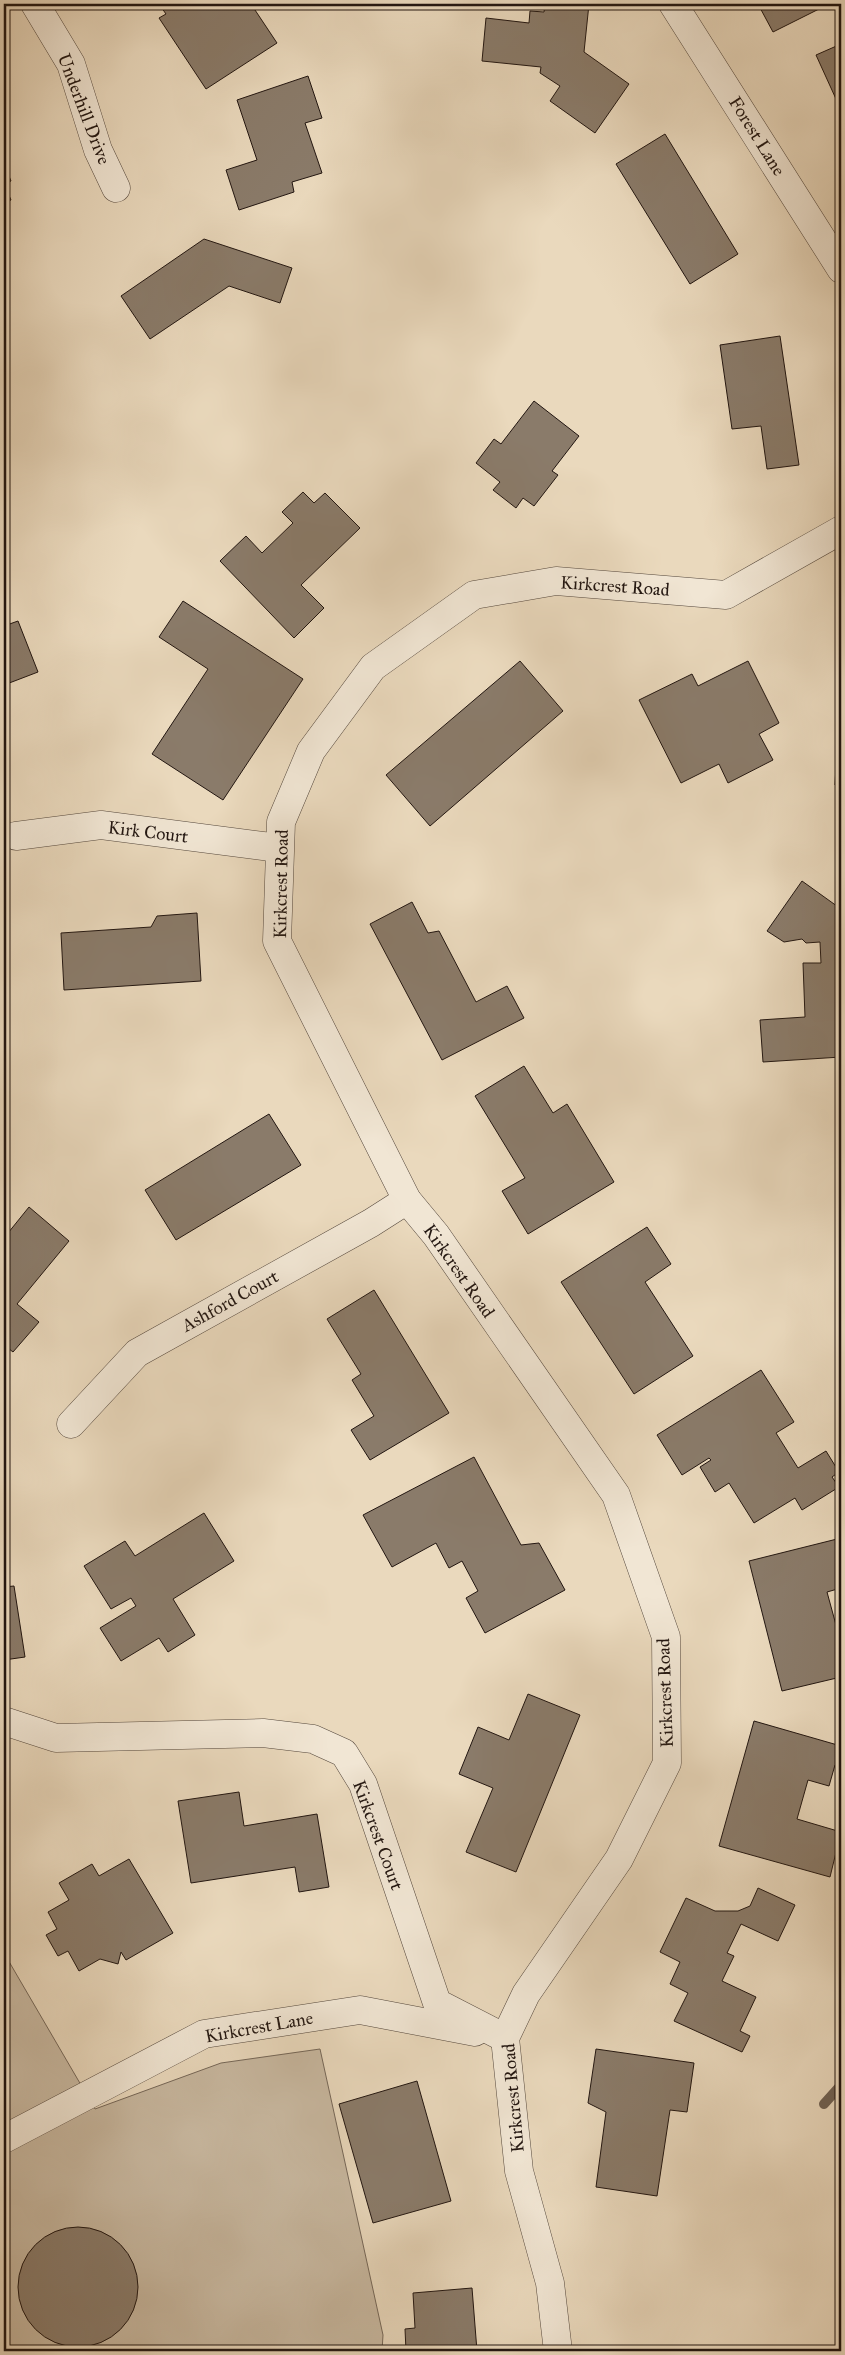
<svg xmlns="http://www.w3.org/2000/svg" width="845" height="2355" font-family="'IM FELL Great Primer',serif">
<style>
.green{fill:#c8b8a0;stroke:#756758}
.lines{fill:none;stroke-linecap:round;stroke-linejoin:round}
.stream{stroke:#716355;stroke-width:10}
.building{fill:#8a7b6a;stroke:#221611}
.street-casing{stroke:#54473c;stroke-width:29}
.street{stroke:#f1e6d4;stroke-width:28}
.labels{text-anchor:middle;dominant-baseline:central;stroke-width:4;stroke-linejoin:round;paint-order:stroke}
.street-label{font-size:18px;fill:#221611;stroke:#f1e6d4}
</style>
<rect width="100%" height="100%" fill="#ead9bd"/>
<filter id="stains"><feTurbulence type="fractalNoise" baseFrequency=".004" numOctaves="4"/><feColorMatrix values="0 0 0 0 .2 0 0 0 0 .09 0 0 0 0 .02 0 0 0 .5 -.17"/></filter>
<radialGradient id="worn" r=".72"><stop offset=".6" stop-color="#630" stop-opacity="0"/><stop offset="1" stop-color="#630" stop-opacity=".3"/></radialGradient>
<!-- green -->
<path class="green" d="M4,1953L95,2109L221,2063L320,2049L383,2335L382,2351H4Z"/>
<g class="lines">
<!-- stream -->
<path class="stream" d="M824,2104L841,2085"/>
</g>
<!-- building -->
<g class="building">
<path d="M159,4H251L277,43L206,89L159,18L166,14Z"/>
<path d="M545,4H589L584,52L629,84L595,133L550,101L560,86L540,73L541,67L482,61L486,18L529,23L530,11L544,12Z"/>
<path d="M758,4H829L773,32Z"/>
<path d="M841,44V110L816,55Z"/>
<path d="M308,76L322,118L305,123L322,173L292,182L294,192L239,210L226,170L257,160L237,100Z"/>
<path d="M665,134L738,254L690,284L616,164Z"/>
<path d="M4,164L11,181L4,184L11,200L4,203Z"/>
<path d="M204,239L292,268L280,303L229,286L150,339L121,296Z"/>
<path d="M780,336L799,465L767,469L761,426L732,429L720,345Z"/>
<path d="M534,401L579,436L552,471L558,475L534,506L523,498L516,508L493,490L500,482L476,463L494,439L501,444Z"/>
<path d="M303,492L314,503L325,493L360,528L301,585L324,608L294,638L220,561L246,536L262,553L293,523L282,512Z"/>
<path d="M183,601L303,679L223,800L152,754L208,669L159,637Z"/>
<path d="M18,621L38,672L4,685V626Z"/>
<rect x="837" y="626" width="4" height="76"/>
<path d="M520,661L563,711L430,826L386,775Z"/>
<path d="M748,661L779,723L759,734L773,760L728,783L719,764L681,783L639,700L692,674L698,686Z"/>
<path d="M837,746H841V785H835Z"/>
<path d="M802,881L841,909V1057L763,1062L760,1020L805,1017L803,963H821L820,942L806,943L802,939L784,942L767,931Z"/>
<path d="M412,902L428,933L439,931L476,1002L507,986L524,1018L442,1060L370,924Z"/>
<path d="M197,913L201,981L64,990L61,933L151,927L157,916Z"/>
<path d="M524,1066L553,1113L567,1104L614,1182L528,1234L502,1191L525,1178L475,1096Z"/>
<path d="M269,1114L301,1165L176,1240L145,1190Z"/>
<path d="M29,1207L69,1241L17,1304L39,1322L13,1352L4,1345V1238Z"/>
<path d="M647,1227L671,1264L645,1282L693,1356L634,1394L561,1282Z"/>
<path d="M374,1290L449,1413L370,1460L351,1430L374,1416L352,1380L361,1374L327,1319Z"/>
<path d="M761,1370L794,1422L776,1433L798,1468L826,1451L839,1472L832,1477L839,1487L802,1510L795,1498L754,1523L729,1483L715,1492L700,1467L711,1460L709,1458L682,1475L657,1435Z"/>
<path d="M474,1457L521,1545L539,1543L565,1590L485,1633L466,1598L478,1591L462,1561L449,1568L436,1543L392,1567L363,1515Z"/>
<path d="M204,1513L234,1561L173,1599L195,1635L168,1652L159,1638L121,1661L100,1628L136,1606L131,1598L111,1609L84,1566L125,1541L135,1556Z"/>
<path d="M841,1538V1588L827,1592L839,1636L841,1635V1677L782,1691L749,1561Z"/>
<path d="M14,1586L25,1657L4,1660V1587Z"/>
<path d="M528,1694L580,1715L516,1872L466,1852L493,1788L459,1774L478,1727L509,1740Z"/>
<path d="M754,1721L841,1746V1765H835L829,1786L808,1780L797,1819L841,1832L830,1877L719,1846Z"/>
<path d="M239,1792L244,1826L317,1814L329,1887L299,1892L295,1867L191,1883L178,1801Z"/>
<path d="M129,1859L173,1933L126,1960L121,1952L118,1964L100,1959L79,1971L68,1951L58,1956L46,1935L57,1929L48,1912L69,1900L59,1883L92,1864L99,1876Z"/>
<path d="M758,1888L795,1905L778,1941L741,1924L727,1953L734,1956L722,1981L756,1997L740,2031L750,2036L742,2052L674,2021L688,1993L670,1984L680,1962L660,1952L686,1898L715,1911H738L750,1906Z"/>
<path d="M596,2049L694,2063L687,2112L670,2110L657,2196L596,2187L606,2112L588,2103Z"/>
<path d="M417,2081L451,2201L373,2223L339,2104Z"/>
<circle cx="78" cy="2287" r="60"/>
<path d="M472,2288L477,2351H406L405,2329L415,2328L413,2293Z"/>
</g>
<g class="lines">
<defs>
<g id="street">
<path d="M35,4L71,64L98,150L116,188"/>
<path d="M673,4L841,269"/>
<path d="M16,836L101,825L279,848"/>
<path d="M71,1424L137,1353L371,1223L407,1200"/>
<path d="M4,1721L56,1738L263,1733L313,1739L344,1753L363,1784L437,2003L505,2038"/>
<path d="M4,2139L204,2034L360,2010L475,2032"/>
<path d="M558,2351L550,2283L519,2171L505,2038L526,1994L619,1859L667,1763L666,1637L616,1495L436,1235L407,1200L277,941L281,822L311,751L373,667L474,595L556,581L726,595L841,530"/>
</g>
</defs>
<!-- street casing -->
<use href="#street" class="street-casing"/>
<!-- street -->
<use href="#street" class="street"/>
</g>
<g class="labels">
<!-- street labels -->
<g class="street-label">
<text transform="translate(84 109) rotate(69)">Underhill Drive</text>
<text transform="translate(757 136) rotate(58)">Forest Lane</text>
<text transform="translate(615 586) rotate(4)">Kirkcrest Road</text>
<text transform="translate(148 832) rotate(7)">Kirk Court</text>
<text transform="translate(281 884) rotate(-89)">Kirkcrest Road</text>
<text transform="translate(459 1271) rotate(55)">Kirkcrest Road</text>
<text transform="translate(230 1301) rotate(-29)">Ashford Court</text>
<text transform="translate(665 1693) rotate(-92)">Kirkcrest Road</text>
<text transform="translate(378 1835) rotate(70)">Kirkcrest Court</text>
<text transform="translate(259 2027) rotate(-10)">Kirkcrest Lane</text>
<text transform="translate(513 2098) rotate(-95)">Kirkcrest Road</text>
</g>
</g>
<!-- margin -->
<rect width="845" height="2355" fill="none" stroke="#ead9bd" stroke-width="20"/>
<rect x="5" y="5" width="835" height="2345" fill="none" stroke="#221611" stroke-width="2.5"/>
<rect x="10" y="10" width="825" height="2335" fill="none" stroke="#221611"/>
<rect width="100%" height="100%" filter="url(#stains)"/>
<rect width="100%" height="100%" fill="url(#worn)"/>
</svg>
